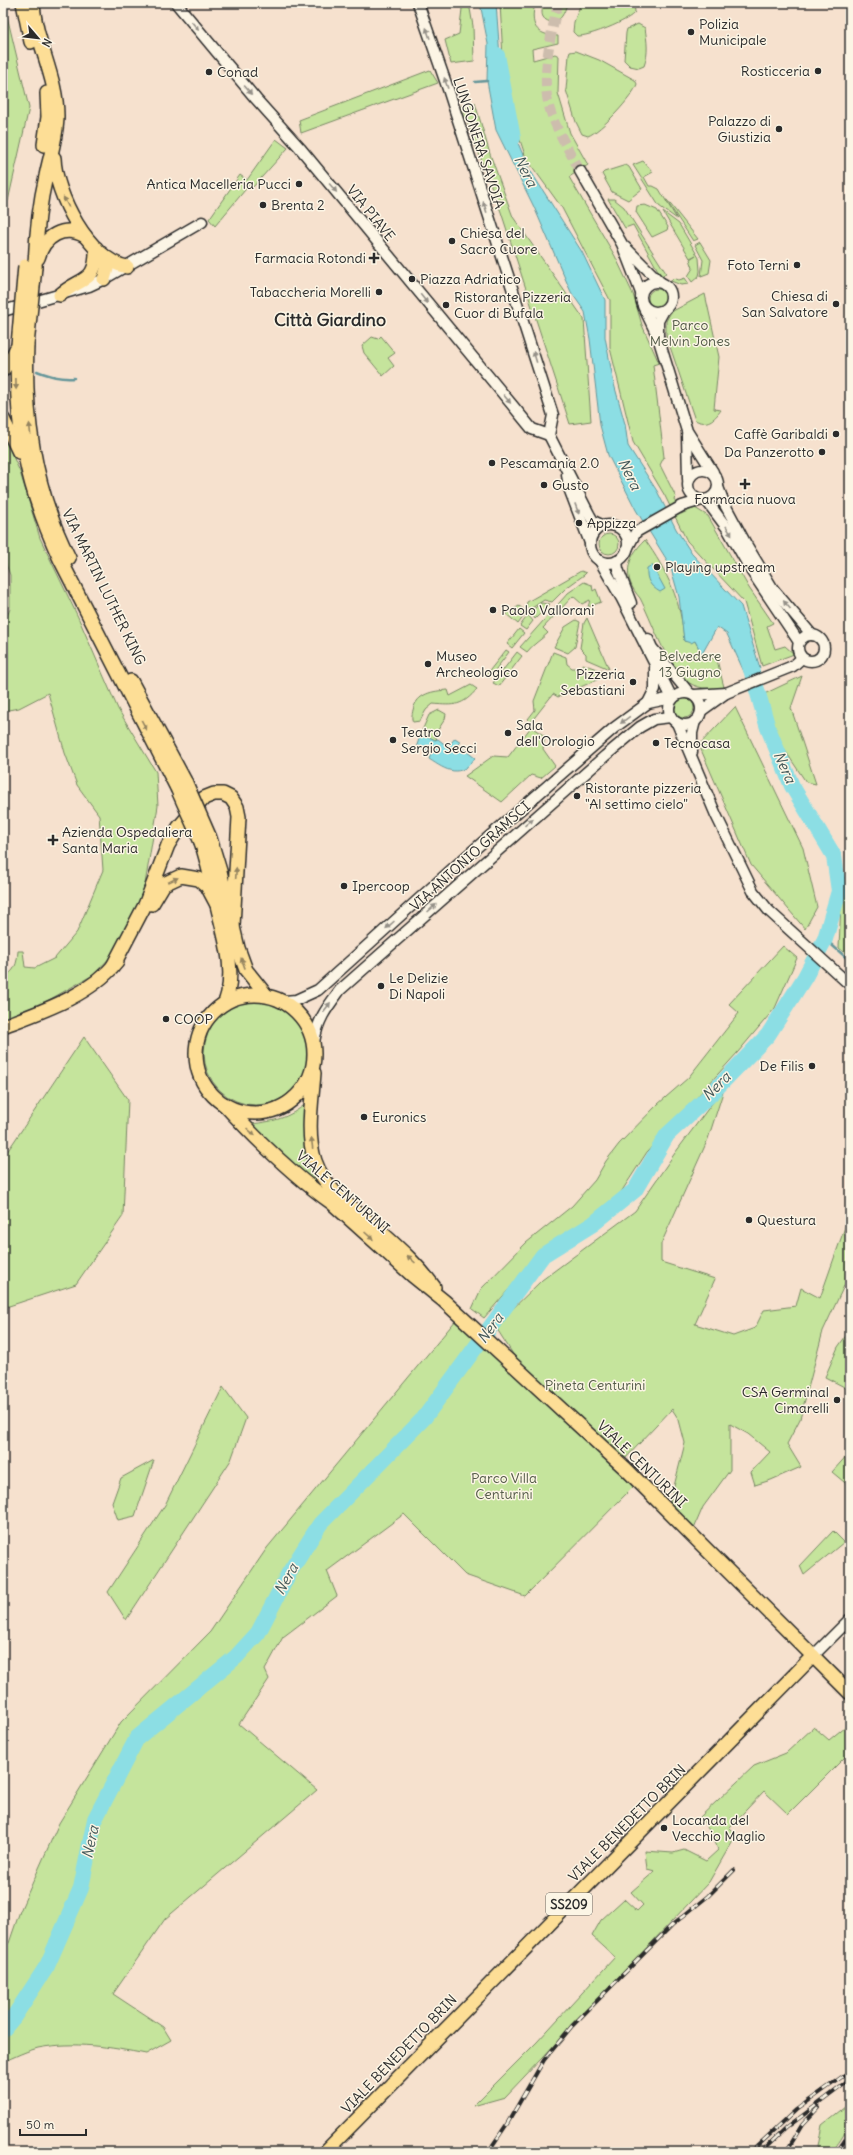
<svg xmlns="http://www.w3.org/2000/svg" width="853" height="2155" font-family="Delius,sans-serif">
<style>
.green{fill:#c5e49c;stroke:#788864}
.water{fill:#8cdee4;stroke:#65969a}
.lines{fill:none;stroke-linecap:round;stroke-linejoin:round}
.stream{stroke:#65969a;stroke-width:2.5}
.river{stroke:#8cdee4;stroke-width:16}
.minor-tunnel{stroke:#cdbdad;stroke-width:10;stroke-dasharray:10 5;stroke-linecap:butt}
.minor-casing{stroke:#2b2b2b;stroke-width:13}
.major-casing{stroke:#2b2b2b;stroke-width:16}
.minor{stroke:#fcf5e5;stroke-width:10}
.major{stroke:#fdde96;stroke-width:13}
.rail-casing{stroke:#2b2b2b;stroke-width:4}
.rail{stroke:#fcf5e5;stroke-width:2.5;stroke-dasharray:8;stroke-linecap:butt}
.major-bridge-casing{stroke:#2b2b2b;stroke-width:16;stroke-linecap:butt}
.major-bridge{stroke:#fdde96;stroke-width:13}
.oneway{fill:#949088}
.oneway2{fill:#948460}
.poi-dot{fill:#2b2b2b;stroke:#fcf5e5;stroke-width:1.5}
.labels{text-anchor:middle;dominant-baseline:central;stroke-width:3;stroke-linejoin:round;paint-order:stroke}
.shield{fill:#fcf5e5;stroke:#6a6863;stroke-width:1}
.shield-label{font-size:13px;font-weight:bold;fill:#2b2b2b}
.poi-label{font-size:14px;fill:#2b2b2b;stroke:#fcf5e5;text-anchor:start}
.street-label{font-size:14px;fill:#2b2b2b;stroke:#fcf5e5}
.park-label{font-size:14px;fill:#525947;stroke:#fcf5e5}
.water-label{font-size:15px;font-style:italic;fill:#435859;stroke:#fcf5e5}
.district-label{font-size:18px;font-weight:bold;fill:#2b2b2b;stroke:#fcf5e5}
</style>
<rect width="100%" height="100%" fill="#f6e1ce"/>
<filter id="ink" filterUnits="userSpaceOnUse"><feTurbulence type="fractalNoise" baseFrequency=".025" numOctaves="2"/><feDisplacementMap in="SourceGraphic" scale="8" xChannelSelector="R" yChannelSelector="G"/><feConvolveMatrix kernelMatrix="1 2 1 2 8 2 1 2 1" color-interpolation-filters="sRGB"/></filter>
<g filter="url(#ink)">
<!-- green -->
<g class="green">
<path d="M461,3H469L473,26L474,61L451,64L445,40L459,34L462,9Z"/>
<path d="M500,3H535C530,25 535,35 558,36V43L532,49L533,60L555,54L559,56L558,93L570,133L588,165L569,177L615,256L633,294L642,325L659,363L653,365L664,457L660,465L676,497L674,499L681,514L695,508L708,516L749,588L773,623L767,626L775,649L785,646L794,654L762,666L744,602L687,541L665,496L633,442L610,348V300L562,208L526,158L505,95Z"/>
<path d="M544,3H565L567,4C564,13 562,21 551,22C540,19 541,12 544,3Z"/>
<path d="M581,3H634L635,12C629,21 588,37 577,36L573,32L574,22Z"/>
<path d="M7,16L29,108L8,201H3V19Z"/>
<path d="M638,24L645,28C647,41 649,53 644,66L639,68L630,66L624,60L626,33L627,29Z"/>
<path d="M576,51L599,60L635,80L637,84C633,97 601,131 588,136L582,134L576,122L566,90L569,55L570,52Z"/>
<path d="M430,70L438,83L301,133L299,120Z"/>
<path d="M475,103L490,154L513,217L584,319L591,421L570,424L501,212L461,106Z"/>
<path d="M276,139L288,148L253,187L250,184L215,226L209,219L240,175L247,180Z"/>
<path d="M643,161L653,172L644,177L649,186H653L659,189L677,219L659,206L633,165Z"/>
<path d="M626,165L629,167L642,189L628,200L612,192L602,174L604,172Z"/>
<path d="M608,199H614L624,207L666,273L661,276L633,225L625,228Z"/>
<path d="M666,200H667L698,239L693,241Z"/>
<path d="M645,205L657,210L668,227L667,230L652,237L636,212L637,206Z"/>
<path d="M663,212L679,224L699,258L700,271L699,276L692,282L688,276L693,268L690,259L696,255L690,258Z"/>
<path d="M700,242L711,260L709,273L701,276L703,260L695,245Z"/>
<path d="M673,278L679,280L685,278L689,284L681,285L671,281Z"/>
<circle cx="657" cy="298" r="9"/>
<path d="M705,294L719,357L714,409L721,410C714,420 707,426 695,420L666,335V321L671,312Z"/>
<path d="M381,336L395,353L388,358L394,366L383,376L364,353L362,346L372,337L378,339Z"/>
<path d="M3,434L20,472L40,538L78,617L118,709L156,772L158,806L145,884L127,940L93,975L3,1026V977C15,972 17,964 18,951H23L25,967L35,968L55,958L77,932L103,870L99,815L77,785L65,753L48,693L19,708L3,711V626L10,609V575L3,556Z"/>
<circle cx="609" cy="544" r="10"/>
<path d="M645,540C667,571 682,602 684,641H695L702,654L717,660L724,687C710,690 695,689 684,679C666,664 651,619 640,598C622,578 626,558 645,540Z"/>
<path d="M581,571L586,573L584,575L566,588L552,602L544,600L529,610L526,606L527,602Z"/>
<path d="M584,582L592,585L593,591L596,589L601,602L588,607L590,600L582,604L573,596L543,628L548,633C541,640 533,644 527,652L520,647L568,593Z"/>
<path d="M541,603L550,604L535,619L530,612Z"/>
<path d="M519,606L527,612L518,624L506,614Z"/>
<path d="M528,615L533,621L526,630L520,626Z"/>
<path d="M587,618L609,669L586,659V654L580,648L584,623Z"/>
<path d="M576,620L580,622L575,647L568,653L554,647L565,627Z"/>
<path d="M519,629L524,633L512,648L507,644Z"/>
<path d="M506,650L509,652L489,678L486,675Z"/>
<path d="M517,652L522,656L499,686L493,683Z"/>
<path d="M553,652L566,657L567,664L572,668H578L583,664L610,674L558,697L553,694L531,722L528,719L535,710L534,701Z"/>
<path d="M846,672H850V721L848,720Z"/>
<path d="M802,676L791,708L816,784L806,782L784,749L762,695Z"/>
<path d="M471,685L477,689C463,706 454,706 433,704L426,710L420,721L413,722C411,718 412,715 413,710C417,693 433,691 448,690L450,696Z"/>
<circle cx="684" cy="708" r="10"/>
<path d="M735,707L803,848L817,907L805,929L751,865L699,745Z"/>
<path d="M439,710L446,714L445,719L434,736L437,738L435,740L421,733L429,715Z"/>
<path d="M531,727L545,736L543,749L555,766L541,778L531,775L502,802L465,776L493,756L508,757Z"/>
<path d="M850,877V957L839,948L842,878Z"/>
<path d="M783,946L797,958L775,1008L738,1052L647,1152L614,1203L535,1259L484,1318L472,1309L481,1289L526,1243L572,1206L595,1180L606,1161L619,1144L658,1104L688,1078L739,1013L729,1004Z"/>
<circle cx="256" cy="1053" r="52"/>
<path d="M84,1037L128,1100L123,1216L76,1284L3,1308V1158Z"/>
<path d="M725,1086L708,1139L661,1244V1262L715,1279L695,1324L733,1336L755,1328L764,1310L796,1306L801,1288L820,1298L850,1213V1273L823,1331L800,1419L787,1444L801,1467L771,1480L755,1485L751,1472L770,1452L748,1434L730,1424V1470L703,1507L694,1528L670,1502L685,1443L679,1420L672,1409L624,1460L518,1362L495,1326L542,1280L635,1211L675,1153Z"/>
<path d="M307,1103C305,1140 304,1153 320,1187L251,1124C275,1121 287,1119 307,1103Z"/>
<path d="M456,1320L635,1485L525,1596L465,1575L404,1514L327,1571L337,1596L283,1637L265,1670L269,1679L239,1724L317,1790L165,1919L113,1994L163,2027L171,2040L146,2054C110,2047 74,2041 38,2048C26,2051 14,2057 3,2062V1948L9,1943L20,1911L59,1823L121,1722L210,1632L267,1548Z"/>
<path d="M850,1330V1390L825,1377L838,1347Z"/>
<path d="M223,1387L246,1418L231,1460L126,1620L108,1592L165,1505Z"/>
<path d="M850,1452V1487L832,1472Z"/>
<path d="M154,1460L135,1516L118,1520L112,1503L121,1478Z"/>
<path d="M833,1531L844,1542L804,1575L800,1566Z"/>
<path d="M850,1725V1752L788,1814L764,1791L729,1828L736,1835L709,1882L505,2097L473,2106L537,2042L615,1957L592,1936L601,1920L624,1899L637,1911L643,1905L631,1892L655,1871L647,1869L645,1851L673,1853L684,1850L706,1861L718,1850L713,1836L700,1817L754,1766L786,1753L814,1727L829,1740L846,1726Z"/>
<path d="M850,2103C850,2129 846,2132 832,2152H817L822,2125Z"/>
</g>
<!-- water -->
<g class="water">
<path d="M480,3H496L503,98L518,143L528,167L582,252L605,300V337L614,384L625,424L628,446L657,491L676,529L692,554L741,606L760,668L745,674L727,634L717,627L702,654L695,641L691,643L684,641L679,597L670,565L636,510L608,455L600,425L590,339L585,312L571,292L534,207L496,130L487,81L488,44Z"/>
<path d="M652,565L665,589L660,592C650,586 646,580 647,568Z"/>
<path d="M421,733L435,740L438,739L448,747L455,738L461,742L458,745L475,758C460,779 447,771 429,759L431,754L417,745Z"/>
</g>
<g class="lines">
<!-- stream -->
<g class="stream">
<path d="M475,82L487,81"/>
<path d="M37,371C50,376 60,379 74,378"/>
<path d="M825,939L850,961"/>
</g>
<!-- river -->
<g class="river">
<path d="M497,55L513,138"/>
<path d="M3,2030L13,2018L47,1966L81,1888L95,1819L137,1738L236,1657L258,1633L289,1573L320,1524L424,1418L543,1255L593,1224L635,1190L667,1135L709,1096L768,1035L805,977L825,939L839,891L834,856L792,786L768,728L746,652"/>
</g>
<!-- minor-tunnel -->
<path class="minor-tunnel" d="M558,3C551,37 539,79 551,113C558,133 570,152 580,171"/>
<defs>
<g id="minor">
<path d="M176,3L256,99L300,148L532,429L549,435"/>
<path d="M418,3L448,89L553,415L549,435L589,514L593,521L604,526"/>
<path d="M580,171L622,244L641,293"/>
<path d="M625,247L660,282"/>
<circle cx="656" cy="297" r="15"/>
<path d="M643,306L658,337L687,431L713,472"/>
<path d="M3,311L89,286L104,279L202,222"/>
<path d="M658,337V321L664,310"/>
<path d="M687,435L688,479"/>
<circle cx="703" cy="485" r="15"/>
<path d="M567,475L570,491L590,543"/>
<path d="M718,487L724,503L746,544L773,589L812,635"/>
<path d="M706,500L727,528L752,572L799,642"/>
<circle cx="609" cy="544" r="19"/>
<path d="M627,549L636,532L682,506L702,500"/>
<path d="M617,561L618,569L631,603"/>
<circle cx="811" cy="648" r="13"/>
<path d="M648,639L652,648L689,693"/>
<circle cx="685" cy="709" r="16"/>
<path d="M694,695L726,693"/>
<path d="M648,703L655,689V668"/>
<path d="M701,711L726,693L793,666L802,658"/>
<path d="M677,723L716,815L753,891L769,911L850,985"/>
<path d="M692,752V733L695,721"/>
<path d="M284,1001L296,1000L318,990L460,862L614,728L648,703L672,698L622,599L600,561"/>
<path d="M314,1042C318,1019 326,1009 340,990L605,756L640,727L654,719L671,717"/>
<path d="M813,1656L850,1619"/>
</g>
<g id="major">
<path d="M23,3L31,42"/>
<path d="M33,3C35,42 57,76 57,116C57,136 50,156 46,176C39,206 36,236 35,267"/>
<path d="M44,145L48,117L47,93"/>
<path d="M54,158C55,194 89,260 127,267"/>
<path d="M104,256L107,269L104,279"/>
<path d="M38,258C44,236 64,224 85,236"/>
<path d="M60,295C82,276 97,284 96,248"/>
<path d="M18,345C14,425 26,486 60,559L177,788"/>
<path d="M27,345C24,419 35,491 69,558"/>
<path d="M3,370L11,359L16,349"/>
<path d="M3,419L19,452"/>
<path d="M131,681L186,783"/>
<path d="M210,838L220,871L238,948L246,970L266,995"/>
<path d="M201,842C208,863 212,884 217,905C224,936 237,971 225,1003"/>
<path d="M152,904L164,884L181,876L199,879L207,886L216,903"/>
<path d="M112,968L145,905L168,845L179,827L204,798L214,794H223L231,798L237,807L239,817L233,926"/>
<circle cx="255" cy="1054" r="59"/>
<path d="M3,1026C43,1011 89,996 117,962"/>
<path d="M314,1073C312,1101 306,1135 315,1161C326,1193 357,1211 381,1232C400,1249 419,1266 434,1287"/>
<path d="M224,1104C256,1139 294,1176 332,1203L413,1276L444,1301L626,1469L850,1693"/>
<path d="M325,2152L813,1656"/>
</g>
</defs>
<!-- minor casing -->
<use href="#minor" class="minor-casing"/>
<!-- major casing -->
<use href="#major" class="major-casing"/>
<!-- minor -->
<use href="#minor" class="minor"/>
<!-- major -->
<use href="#major" class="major"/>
<defs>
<g id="rail">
<path d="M488,2152L507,2124L544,2060L572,2026L672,1925L708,1896L734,1870"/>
<path d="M751,2152L796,2110L850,2071"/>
<path d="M761,2152L786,2128L850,2080"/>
<path d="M786,2152L803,2124L818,2108"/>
<path d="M837,2152L850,2133"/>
<path d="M848,2152L850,2149"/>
</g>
</defs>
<!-- rail casing -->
<use href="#rail" class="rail-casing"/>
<!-- rail -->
<use href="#rail" class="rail"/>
<defs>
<g id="major-bridge">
<path d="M18,345L25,266"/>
<path d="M27,345L35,267"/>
<path d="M186,783L210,838"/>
<path d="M177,788L201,842"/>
</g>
</defs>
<!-- major-bridge casing -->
<use href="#major-bridge" class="major-bridge-casing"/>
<!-- major-bridge -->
<use href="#major-bridge" class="major-bridge"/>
</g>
<!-- one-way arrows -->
<defs><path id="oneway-solid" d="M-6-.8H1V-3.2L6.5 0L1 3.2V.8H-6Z"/></defs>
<g class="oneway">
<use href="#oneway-solid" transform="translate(195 26) rotate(51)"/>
<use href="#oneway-solid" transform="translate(428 33) rotate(-109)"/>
<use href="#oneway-solid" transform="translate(446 83) rotate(-109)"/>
<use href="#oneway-solid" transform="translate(248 90) rotate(50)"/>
<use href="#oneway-solid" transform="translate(333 188) rotate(50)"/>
<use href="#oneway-solid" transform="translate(485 207) rotate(-108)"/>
<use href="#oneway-solid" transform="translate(424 299) rotate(51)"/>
<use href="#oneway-solid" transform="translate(535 357) rotate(-107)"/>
<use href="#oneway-solid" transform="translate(507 399) rotate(50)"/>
<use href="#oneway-solid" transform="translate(577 509) rotate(69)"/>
<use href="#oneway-solid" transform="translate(729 531) rotate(59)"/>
<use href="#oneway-solid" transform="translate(787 605) rotate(-130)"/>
<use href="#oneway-solid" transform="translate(625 720) rotate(143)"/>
<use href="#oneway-solid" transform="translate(529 822) rotate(-41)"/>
<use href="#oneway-solid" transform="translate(432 908) rotate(-42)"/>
<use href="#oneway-solid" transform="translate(390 925) rotate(138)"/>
<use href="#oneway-solid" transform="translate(327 1007) rotate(-53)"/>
</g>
<g class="oneway2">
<use href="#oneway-solid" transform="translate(66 202) rotate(-118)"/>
<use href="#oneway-solid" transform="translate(16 384) rotate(89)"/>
<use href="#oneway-solid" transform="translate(30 429) rotate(-96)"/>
<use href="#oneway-solid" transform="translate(144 725) rotate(62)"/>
<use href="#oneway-solid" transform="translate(236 873) rotate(-87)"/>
<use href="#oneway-solid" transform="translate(173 880) rotate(-26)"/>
<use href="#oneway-solid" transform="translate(243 963) rotate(-111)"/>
<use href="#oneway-solid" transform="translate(251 1132) rotate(42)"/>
<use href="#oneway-solid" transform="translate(312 1143) rotate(-97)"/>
<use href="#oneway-solid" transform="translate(369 1236) rotate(42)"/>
<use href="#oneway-solid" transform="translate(411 1259) rotate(-138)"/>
</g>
</g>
<!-- markers -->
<g class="poi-dot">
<circle cx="691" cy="32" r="4"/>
<circle cx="818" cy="71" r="4"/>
<circle cx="209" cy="72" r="4"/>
<circle cx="779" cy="129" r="4"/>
<circle cx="299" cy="184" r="4"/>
<circle cx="263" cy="205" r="4"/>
<circle cx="452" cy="241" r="4"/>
<path d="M372 252h4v4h4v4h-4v4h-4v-4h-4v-4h4z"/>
<circle cx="797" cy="265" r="4"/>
<circle cx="412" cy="279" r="4"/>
<circle cx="379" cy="292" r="4"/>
<circle cx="836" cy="304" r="4"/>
<circle cx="446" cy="305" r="4"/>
<circle cx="836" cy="434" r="4"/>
<circle cx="822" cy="452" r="4"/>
<circle cx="492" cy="463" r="4"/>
<path d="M743 478h4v4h4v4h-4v4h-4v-4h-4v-4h4z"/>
<circle cx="544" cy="485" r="4"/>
<circle cx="579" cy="523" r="4"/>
<circle cx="657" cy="567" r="4"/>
<circle cx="493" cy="610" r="4"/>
<circle cx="428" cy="664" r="4"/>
<circle cx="633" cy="682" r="4"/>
<circle cx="508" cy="733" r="4"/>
<circle cx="393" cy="740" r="4"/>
<circle cx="656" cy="743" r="4"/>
<circle cx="577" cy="796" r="4"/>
<path d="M51 834h4v4h4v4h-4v4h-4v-4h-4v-4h4z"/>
<circle cx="344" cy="886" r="4"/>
<circle cx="381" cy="986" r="4"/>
<circle cx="166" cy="1019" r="4"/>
<circle cx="812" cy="1066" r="4"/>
<circle cx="364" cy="1117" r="4"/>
<circle cx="749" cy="1220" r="4"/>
<circle cx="837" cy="1400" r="4"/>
<circle cx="664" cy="1828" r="4"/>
</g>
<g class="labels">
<!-- shield labels -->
<rect class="shield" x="546" y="1893" width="46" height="22" rx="3"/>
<g class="shield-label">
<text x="569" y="1904">SS209</text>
</g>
<!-- poi labels -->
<g class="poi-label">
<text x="699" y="24">Polizia<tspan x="699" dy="16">Municipale</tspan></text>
<text x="810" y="71" text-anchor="end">Rosticceria</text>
<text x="217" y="72">Conad</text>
<text x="771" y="121" text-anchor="end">Palazzo di<tspan x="771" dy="16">Giustizia</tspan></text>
<text x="291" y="184" text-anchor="end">Antica Macelleria Pucci</text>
<text x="271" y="205">Brenta 2</text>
<text x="460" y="233">Chiesa del<tspan x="460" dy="16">Sacro Cuore</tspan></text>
<text x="366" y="258" text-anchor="end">Farmacia Rotondi</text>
<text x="789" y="265" text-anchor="end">Foto Terni</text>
<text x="420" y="279">Piazza Adriatico</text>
<text x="371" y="292" text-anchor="end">Tabaccheria Morelli</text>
<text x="828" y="296" text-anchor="end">Chiesa di<tspan x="828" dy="16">San Salvatore</tspan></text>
<text x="454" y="297">Ristorante Pizzeria<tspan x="454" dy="16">Cuor di Bufala</tspan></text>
<text x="828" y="434" text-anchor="end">Caffè Garibaldi</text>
<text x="814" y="452" text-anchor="end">Da Panzerotto</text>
<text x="500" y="463">Pescamania 2.0</text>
<text x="552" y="485">Gusto</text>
<text x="745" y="499" text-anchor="middle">Farmacia nuova</text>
<text x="587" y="523">Appizza</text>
<text x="665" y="567">Playing upstream</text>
<text x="501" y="610">Paolo Vallorani</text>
<text x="436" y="656">Museo<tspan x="436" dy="16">Archeologico</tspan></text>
<text x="625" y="674" text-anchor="end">Pizzeria<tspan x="625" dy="16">Sebastiani</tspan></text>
<text x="516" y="725">Sala<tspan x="516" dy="16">dell'Orologio</tspan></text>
<text x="401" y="732">Teatro<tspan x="401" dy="16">Sergio Secci</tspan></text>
<text x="664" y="743">Tecnocasa</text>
<text x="585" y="788">Ristorante pizzeria<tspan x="585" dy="16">"Al settimo cielo"</tspan></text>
<text x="62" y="832">Azienda Ospedaliera<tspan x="62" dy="16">Santa Maria</tspan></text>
<text x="352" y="886">Ipercoop</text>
<text x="389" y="978">Le Delizie<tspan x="389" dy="16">Di Napoli</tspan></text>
<text x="174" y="1019">COOP</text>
<text x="804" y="1066" text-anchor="end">De Filis</text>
<text x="372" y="1117">Euronics</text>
<text x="757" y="1220">Questura</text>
<text x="829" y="1392" text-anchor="end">CSA Germinal<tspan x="829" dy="16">Cimarelli</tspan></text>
<text x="672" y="1820">Locanda del<tspan x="672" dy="16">Vecchio Maglio</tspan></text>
</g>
<!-- street labels -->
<g class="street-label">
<text transform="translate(479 143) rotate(72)">LUNGONERA SAVOIA</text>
<text transform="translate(371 213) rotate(51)">VIA PIAVE</text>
<text transform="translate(104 587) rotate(64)">VIA MARTIN LUTHER KING</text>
<text transform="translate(470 856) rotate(-42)">VIA ANTONIO GRAMSCI</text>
<text transform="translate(343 1192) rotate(41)">VIALE CENTURINI</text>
<text transform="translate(642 1464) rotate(44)">VIALE CENTURINI</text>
<text transform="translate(627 1823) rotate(-45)">VIALE BENEDETTO BRIN</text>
<text transform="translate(399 2054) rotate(-46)">VIALE BENEDETTO BRIN</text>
</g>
<!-- park labels -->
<g class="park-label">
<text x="690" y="325">Parco<tspan x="690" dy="16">Melvin Jones</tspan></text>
<text x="690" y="656">Belvedere<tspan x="690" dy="16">13 Giugno</tspan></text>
<text x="595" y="1385">Pineta Centurini</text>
<text x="504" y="1478">Parco Villa<tspan x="504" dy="16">Centurini</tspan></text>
</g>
<!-- water labels -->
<g class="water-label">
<text transform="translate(526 171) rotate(63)">Nera</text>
<text transform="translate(630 474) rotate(64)">Nera</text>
<text transform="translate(785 767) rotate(66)">Nera</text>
<text transform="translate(716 1086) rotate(-45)">Nera</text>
<text transform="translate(490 1328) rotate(-54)">Nera</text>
<text transform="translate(286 1579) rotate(-61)">Nera</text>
<text transform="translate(90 1842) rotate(-78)">Nera</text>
</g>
<!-- district labels -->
<g class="district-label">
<text x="330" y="319">Città Giardino</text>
</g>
</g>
<!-- margin -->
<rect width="853" height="2155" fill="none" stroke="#fcf5e5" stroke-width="16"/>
<rect x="8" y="8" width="837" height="2139" fill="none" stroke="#2b2b2b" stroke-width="1.5" filter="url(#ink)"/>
<!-- north arrow -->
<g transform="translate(38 38) rotate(118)" stroke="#fcf5e5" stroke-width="3" paint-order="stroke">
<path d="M0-3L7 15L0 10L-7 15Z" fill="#2b2b2b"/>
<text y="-6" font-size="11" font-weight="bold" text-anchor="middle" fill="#2b2b2b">N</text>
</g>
<!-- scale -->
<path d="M20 2129v6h66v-6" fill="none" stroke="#2b2b2b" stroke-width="2"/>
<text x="26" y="2129" font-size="12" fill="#2b2b2b" stroke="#fcf5e5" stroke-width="3" paint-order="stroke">50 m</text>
</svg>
